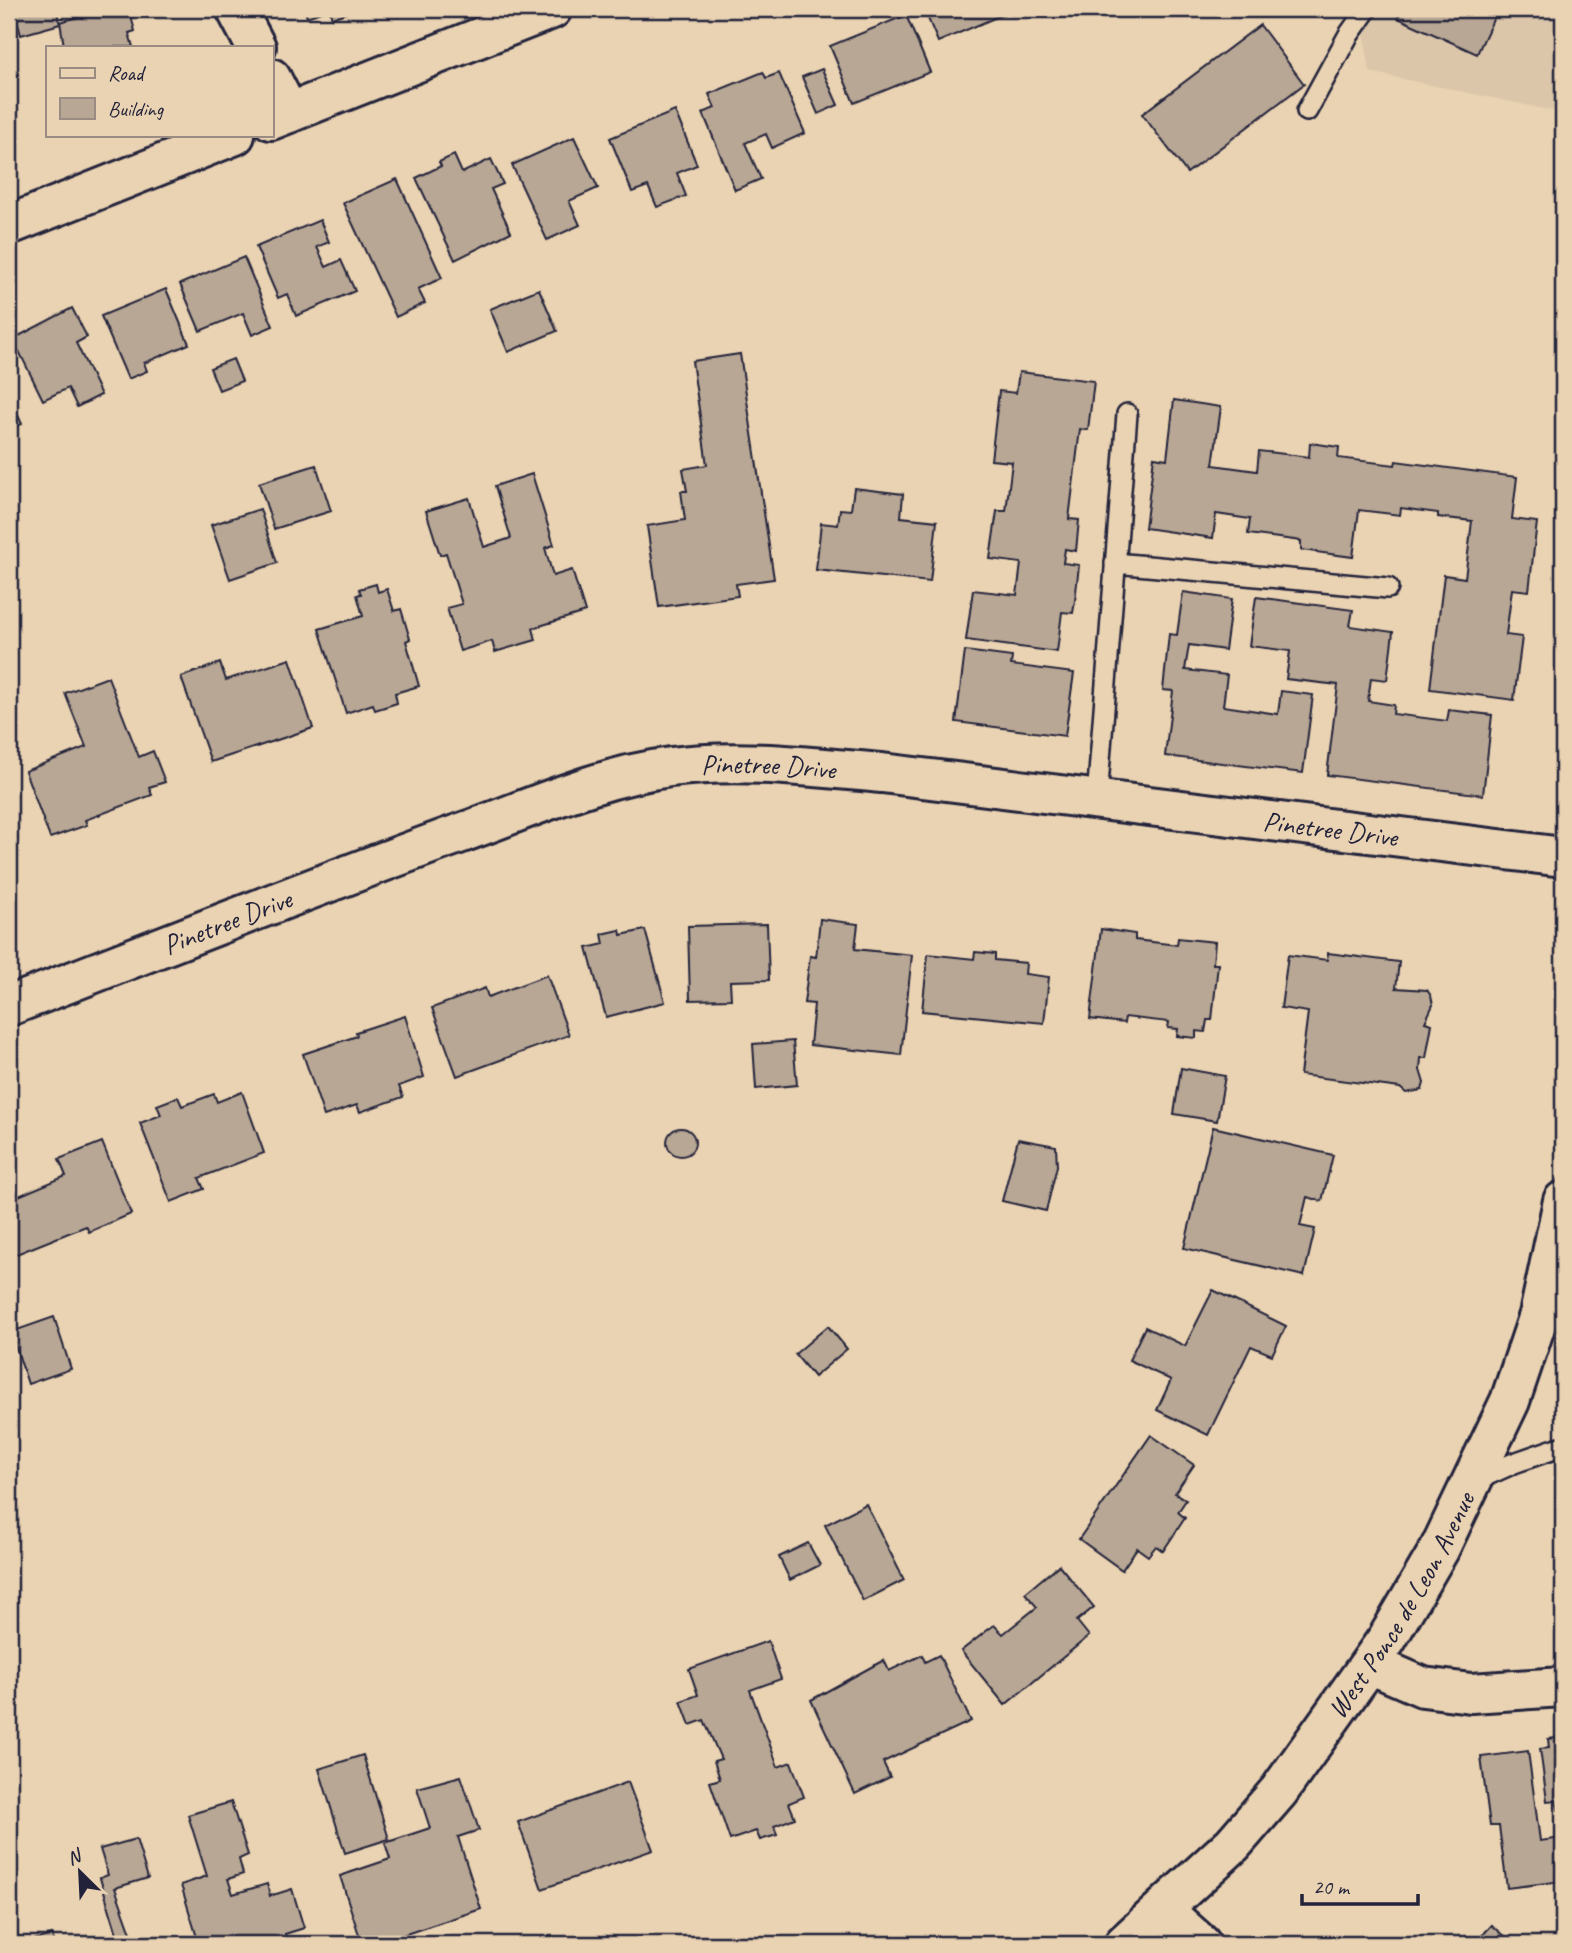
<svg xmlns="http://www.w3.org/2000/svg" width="1572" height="1953" font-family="Caveat,sans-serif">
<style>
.built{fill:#dbc6a9}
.building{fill:#b8a794;stroke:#22223b;stroke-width:2}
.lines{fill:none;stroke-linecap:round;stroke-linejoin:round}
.lane-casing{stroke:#22223b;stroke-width:24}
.street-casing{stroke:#22223b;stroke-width:44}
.secondary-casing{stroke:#22223b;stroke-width:44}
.lane{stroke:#ead3b2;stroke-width:19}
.street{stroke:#ead3b2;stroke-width:38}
.secondary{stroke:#ead3b2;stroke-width:38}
.labels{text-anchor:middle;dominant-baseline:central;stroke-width:5;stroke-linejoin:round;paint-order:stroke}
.street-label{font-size:28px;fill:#22223b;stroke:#ead3b2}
</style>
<rect width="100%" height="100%" fill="#ead3b2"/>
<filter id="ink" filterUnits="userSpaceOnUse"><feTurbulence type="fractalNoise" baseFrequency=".0143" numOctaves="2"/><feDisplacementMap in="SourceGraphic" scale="14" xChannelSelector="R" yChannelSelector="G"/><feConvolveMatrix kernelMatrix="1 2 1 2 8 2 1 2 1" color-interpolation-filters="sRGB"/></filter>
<g filter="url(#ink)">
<!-- built -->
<path class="built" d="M1360,9H1563V113L1370,72Z"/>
<!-- building -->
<g class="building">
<path d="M14,9H56L60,24L21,35Z"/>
<path d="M108,9H129L135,31L129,33L133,47H59L64,46L60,22Z"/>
<path d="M304,9H348L349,12L332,18L329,9L307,17Z"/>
<path d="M924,9H1002L1004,14L938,42Z"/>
<path d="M1403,9H1498L1477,54L1398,18Z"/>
<path d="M906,15L930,72L854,103L830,46Z"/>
<path d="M1260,25L1304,84L1187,173L1142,114Z"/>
<path d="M822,69L838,105L818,114L802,77Z"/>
<path d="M763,72L766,78L779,73L805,133L772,148L766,134L745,143L761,179L735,190L703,113L715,108L709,94Z"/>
<path d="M675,111L697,165L677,173L686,196L657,207L648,186L632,192L610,138Z"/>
<path d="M574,137L598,188L569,201L580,225L547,240L512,165Z"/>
<path d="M454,155L462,173L491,159L503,184L491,189L511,232L455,260L416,178L441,166L439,162Z"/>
<path d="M397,179L442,278L418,289L425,303L396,317L343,203Z"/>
<path d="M320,220L329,242L317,247L326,267L341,260L355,291L296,316L287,294L278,298L256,247Z"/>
<path d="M244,257L273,326L252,335L243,313L200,331L180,284Z"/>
<path d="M166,289L189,344L144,363L147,371L128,379L101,316Z"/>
<path d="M539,289L557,331L508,352L490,309Z"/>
<path d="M72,308L87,337L76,343L101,395L77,407L68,388L43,400L13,339Z"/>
<path d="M740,354L774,579L736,584L738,596L659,607L647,526L685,520L681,491H687L683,469L707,465L692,361Z"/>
<path d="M233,359L242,381L219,390L210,368Z"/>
<path d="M1019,372L1094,381L1088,430L1080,429L1069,519L1079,520L1076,551L1065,549L1063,563L1079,565L1075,601L1073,613L1062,612L1057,652L966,640L973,590L1017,595L1021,563L990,559L997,511H1006L1012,462L991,460L999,391L1016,393Z"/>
<path d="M9,396L22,424L9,430Z"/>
<path d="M1174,400L1221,407L1213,465L1257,471L1259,451L1309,457L1310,443L1339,447L1338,458L1395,465L1396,461L1517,477L1512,519L1537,522L1529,591L1512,589L1506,635L1522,637L1514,700L1430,689L1444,575L1465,578L1472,521L1438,517V513L1401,508L1400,515L1359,510L1353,557L1301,550V541L1248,534L1250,519L1216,514L1213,538L1145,528L1154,457L1167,459Z"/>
<path d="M316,465L331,511L274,529L259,483Z"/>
<path d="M532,474L554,545L545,548L553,576L572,570L585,612L533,628L536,640L495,652L492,641L460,651L447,608L462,604L446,553L440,555L426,511L469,498L484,547L511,538L495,486Z"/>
<path d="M854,488L903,494L901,517L937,521L930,582L816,570L821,523L838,525L840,509L851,510Z"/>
<path d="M260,509L277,563L230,579L211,525Z"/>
<path d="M376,584L378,592L387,589L394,611L401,609L410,639L406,641L419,686L395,693L397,703L375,710L373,704L346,713L319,629L363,616L357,595L361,594L359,589Z"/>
<path d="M1183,592L1232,599L1225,650L1189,645L1185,670L1227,675L1223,706L1278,714L1281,691L1313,695L1303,773L1165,756L1173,691L1163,690L1169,634L1177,635Z"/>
<path d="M1256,597L1353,610L1350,626L1393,632L1387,680L1371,678L1368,701L1394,705L1393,714L1447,721L1449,710L1492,715L1483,795L1327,775L1338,685L1286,679L1290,651L1249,646Z"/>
<path d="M965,651L1012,657L1011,665L1074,673L1065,736L956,722Z"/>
<path d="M290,659L313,728L211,762L181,677L220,663L226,680Z"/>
<path d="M108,677L139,757L153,751L165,782L149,787L152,795L85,820L87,825L50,838L25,771L86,747L65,693Z"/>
<path d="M9,815L17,838L9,840Z"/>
<path d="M820,919L858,924L855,949L912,955L901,1055L810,1045L814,1004L804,1003L810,956L816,957Z"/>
<path d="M767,924L769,980L730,981L731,999L690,1000L688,926Z"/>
<path d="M1101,929L1135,934V940L1177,945L1178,938L1215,942L1213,964H1218L1212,1020H1207L1205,1032L1196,1031V1038L1177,1036L1178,1029L1168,1028L1169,1022L1125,1017L1124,1023L1090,1019Z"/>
<path d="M620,930L621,935L645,930L665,1002L606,1017L587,948L604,944L602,934Z"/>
<path d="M975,952L995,954V960L1026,963L1025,974L1049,977L1044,1023L922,1011L928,954L974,959Z"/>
<path d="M1328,953L1399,962L1396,988L1427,990L1431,996L1433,1005L1425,1022L1432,1024L1426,1058H1421L1420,1070L1424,1083L1422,1090L1406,1093L1400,1088L1300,1075L1308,1012L1281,1008L1288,955L1327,960Z"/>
<path d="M547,975L569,1035L457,1076L432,1008L485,988L488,997Z"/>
<path d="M405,1016L424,1077L399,1086L403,1097L360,1112L357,1105L324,1116L303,1054L357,1036L356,1032Z"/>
<path d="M793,1041L797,1085L756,1089L753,1044Z"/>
<path d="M1181,1068L1225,1076L1217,1121L1174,1114Z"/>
<path d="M242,1092L264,1153L199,1178L204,1189L171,1202L140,1123L161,1115L157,1105L178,1097L182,1106L214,1094L217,1102Z"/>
<path d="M1213,1127L1333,1155L1322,1201L1307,1197L1300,1226L1315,1229L1304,1276L1184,1248Z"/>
<circle cx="681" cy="1142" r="14"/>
<path d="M1018,1139L1056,1146L1057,1166L1046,1211L1002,1201Z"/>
<path d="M102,1142L131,1214L89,1232L86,1226L9,1257V1208L11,1207L9,1200L66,1176L59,1159Z"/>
<path d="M1213,1290L1286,1326L1272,1355L1251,1346L1208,1435L1157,1410L1171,1380L1129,1360L1145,1327L1185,1346Z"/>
<path d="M54,1317L71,1369L28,1384L11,1332Z"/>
<path d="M828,1326L847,1349L814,1377L795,1354Z"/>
<path d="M1151,1435L1194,1465L1175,1493L1186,1500L1178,1512L1185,1518L1163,1551L1156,1546L1148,1556L1137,1548L1122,1570L1079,1539Z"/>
<path d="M866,1504L904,1580L863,1601L825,1525Z"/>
<path d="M808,1543L820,1565L790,1580L779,1557Z"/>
<path d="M1059,1565L1094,1607L1077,1621L1089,1636L1005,1705L961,1651L994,1625L1003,1634L1037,1607L1025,1593Z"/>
<path d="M768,1641L781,1679L750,1690L778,1767L791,1762L804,1797L789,1803L795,1818L774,1826L777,1835L760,1840L756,1831L730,1840L710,1782L720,1779L714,1761L721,1759L704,1720L690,1725L681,1701L698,1695L689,1669Z"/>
<path d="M922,1655L925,1662L939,1655L971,1721L883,1762L890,1777L855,1794L811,1700L884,1660L889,1671Z"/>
<path d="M1563,1737V1809L1558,1810L1556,1800L1547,1801L1540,1749L1549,1748L1548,1739Z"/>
<path d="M1528,1751L1540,1841L1563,1838V1881L1507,1888L1499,1826H1490L1481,1757Z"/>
<path d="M363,1755L389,1839L345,1853L319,1769Z"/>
<path d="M461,1776L479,1830L458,1837L481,1909L376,1944H362L340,1876L390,1859L385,1843L430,1828L417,1788Z"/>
<path d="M628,1782L653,1850L542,1889L518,1822Z"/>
<path d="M231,1802L248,1855L239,1859L243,1874L228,1879L233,1894L267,1884L270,1896L292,1889L304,1928L285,1934L287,1941L276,1944H199L181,1885L207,1876L188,1815Z"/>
<path d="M136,1839L148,1878L115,1888L135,1944H94L118,1937L100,1878L108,1875L100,1849Z"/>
<path d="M1492,1925L1514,1944H1474Z"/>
<path d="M52,1935L55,1944H30V1941Z"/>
</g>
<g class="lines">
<defs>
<g id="lane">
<path d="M1307,111L1348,36L1367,9"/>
<path d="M1115,563L1388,588"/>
<path d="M1097,799L1127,414"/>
<path d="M1474,1481L1514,1463L1563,1446"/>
</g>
<g id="street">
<path d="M236,9L256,47"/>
<path d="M271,78L289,113"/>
<path d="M271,120L552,9"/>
<path d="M9,225L235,135"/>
<path id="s1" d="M9,1006C160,948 311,887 464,832C531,808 600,776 671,767C741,758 812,767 882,773L1563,857"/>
<path d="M1163,1910L1201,1944"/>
</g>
<g id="secondary">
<path d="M1370,1664L1423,1687L1471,1693L1563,1687"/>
<path id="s2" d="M1124,1944L1233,1844L1279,1791L1387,1639L1439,1550L1510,1401L1539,1315L1563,1201"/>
</g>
</defs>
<!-- lane casing -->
<use href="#lane" class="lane-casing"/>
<!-- street casing -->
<use href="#street" class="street-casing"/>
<!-- secondary casing -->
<use href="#secondary" class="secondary-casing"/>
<!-- lane -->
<use href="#lane" class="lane"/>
<!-- street -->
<use href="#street" class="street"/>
<!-- secondary -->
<use href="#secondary" class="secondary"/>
</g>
</g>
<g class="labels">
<!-- street labels -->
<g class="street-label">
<text stroke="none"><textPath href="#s1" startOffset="802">Pinetree Drive</textPath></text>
<text stroke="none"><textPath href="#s1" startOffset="1368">Pinetree Drive</textPath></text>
<text stroke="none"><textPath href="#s1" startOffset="234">Pinetree Drive</textPath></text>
<text stroke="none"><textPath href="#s2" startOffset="441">West Ponce de Leon Avenue</textPath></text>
</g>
</g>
<!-- margin -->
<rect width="1572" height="1953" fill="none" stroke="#ead3b2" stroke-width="35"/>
<rect x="18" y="18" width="1537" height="1918" fill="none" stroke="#22223b" stroke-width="2.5" filter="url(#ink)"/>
<!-- legend -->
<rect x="46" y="46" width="228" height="91" fill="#ead3b2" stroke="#9a8c82" stroke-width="2"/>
<rect x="60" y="68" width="35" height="10" fill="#ead3b2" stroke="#9a8c82" stroke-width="2"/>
<text x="108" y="80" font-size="21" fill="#22223b">Road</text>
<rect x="60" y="98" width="35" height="21" fill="#b8a794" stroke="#9a8c82" stroke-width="2"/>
<text x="108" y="116" font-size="21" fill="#22223b">Building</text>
<!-- north arrow -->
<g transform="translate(80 1872) rotate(336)" stroke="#ead3b2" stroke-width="5" paint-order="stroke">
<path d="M0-5L12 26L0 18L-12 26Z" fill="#22223b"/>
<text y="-10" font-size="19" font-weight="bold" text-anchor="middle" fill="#22223b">N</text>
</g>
<!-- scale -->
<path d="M1302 1894v10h116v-10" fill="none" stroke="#22223b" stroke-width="3.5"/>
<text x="1313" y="1894" font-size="21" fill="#22223b" stroke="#ead3b2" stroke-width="5" paint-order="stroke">20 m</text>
</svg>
